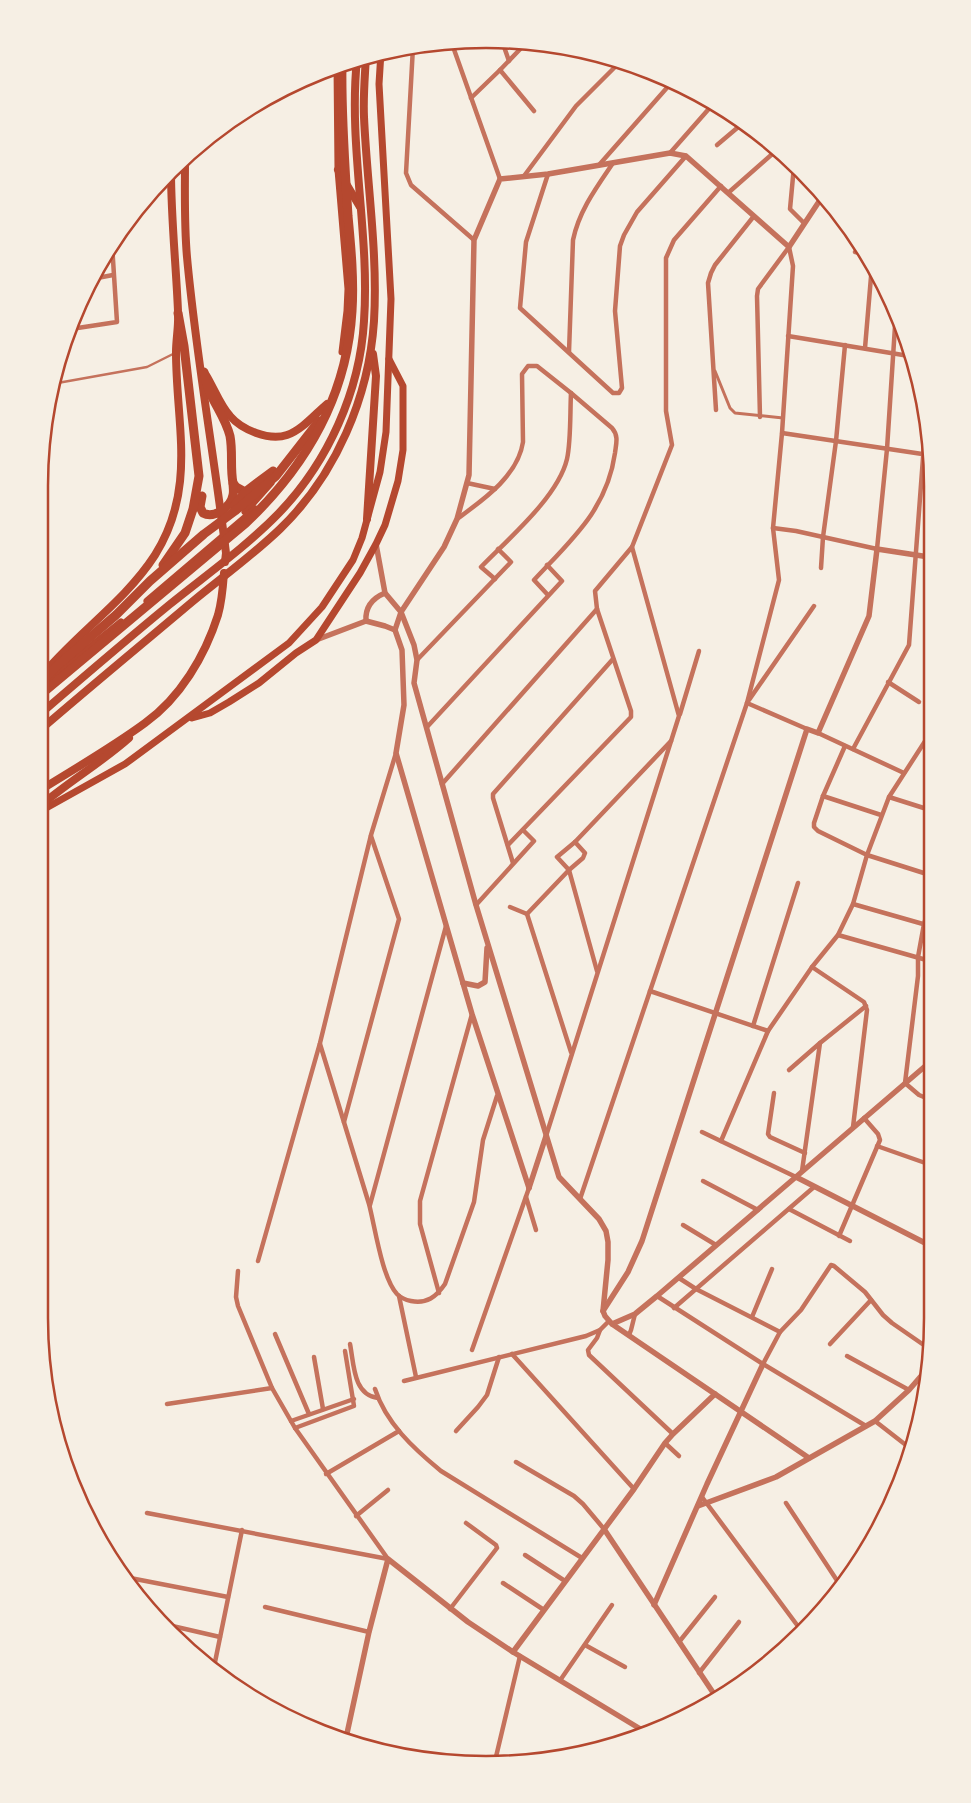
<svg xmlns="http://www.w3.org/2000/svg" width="971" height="1803" font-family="'Roboto Condensed',sans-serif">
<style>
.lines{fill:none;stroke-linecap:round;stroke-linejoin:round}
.service{stroke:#c5725c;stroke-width:2.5}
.pedestrian{stroke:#c5725c;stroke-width:3}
.minor{stroke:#c5725c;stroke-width:4.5}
.tertiary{stroke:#c5725c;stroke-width:5.5}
.primary{stroke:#b5482f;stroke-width:7}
.trunk{stroke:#b5482f;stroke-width:8}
.motorway{stroke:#b5482f;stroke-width:9}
.rim{fill:none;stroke:#b5482f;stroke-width:2.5}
</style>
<rect width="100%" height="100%" fill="#f6efe4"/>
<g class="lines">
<!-- service -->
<path class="service" d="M52,384L147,367L175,353"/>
<!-- pedestrian -->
<path class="pedestrian" d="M715,371L730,408L735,413L783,418"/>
<!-- minor -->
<g class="minor">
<path d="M451,41L500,179"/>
<path d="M502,41L509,61"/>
<path d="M413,47L406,173L411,185L474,240"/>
<path d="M571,52L573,49"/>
<path d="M500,70L534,111"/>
<path d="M471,98L500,70L527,42"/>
<path d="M717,145L743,123"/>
<path d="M670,153L714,103"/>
<path d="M599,165L672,82"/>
<path d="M794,166L790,209L804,223"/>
<path d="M548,174L526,242L520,308L613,393H619L622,388L615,311L620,246L624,235L637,212L686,156"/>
<path d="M524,176L576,106L621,61"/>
<path d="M728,193L778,149"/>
<path d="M855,252L866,254"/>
<path d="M92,279L113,275"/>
<path d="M71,329L117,322L112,244"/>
<path d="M788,336L909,356"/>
<path d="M865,348L872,265"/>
<path d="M569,352L573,240C579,211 596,188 613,163"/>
<path d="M716,410L708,283L711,273L715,265L754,216"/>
<path d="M760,417L757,296L758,289L789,247"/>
<path d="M782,433L929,455"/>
<path d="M467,483L495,489"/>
<path d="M457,519C483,500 518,476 523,442L522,374L528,366H537L571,393L612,428C619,436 616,444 615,453C607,510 571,540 534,580L547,594"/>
<path d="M773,528L796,531L877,549L887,449L896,311"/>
<path d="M821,568L823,537L836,441L845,345"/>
<path d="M495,579L481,567C508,539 558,497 567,459C571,441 570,413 571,393"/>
<path d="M417,660L511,562L498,549"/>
<path d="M888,682L919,702"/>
<path d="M749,700L814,606"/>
<path d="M747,703L807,729"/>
<path d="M680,714L699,651"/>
<path d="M427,727L562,581L547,565"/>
<path d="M818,733L904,773"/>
<path d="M845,746L823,796L814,823V827L818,831L867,855L930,875"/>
<path d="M853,749L909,645L926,418"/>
<path d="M442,784L597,609"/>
<path d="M823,796L881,815"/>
<path d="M889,797L930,810"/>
<path d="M508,845L631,717V711L597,609L595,591L632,547L672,445L666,411V258L674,240L721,186"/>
<path d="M513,863L493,798V794L613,659"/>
<path d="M930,903L924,924L918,957V976L905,1083L919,1095L931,1100"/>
<path d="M853,904L930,926"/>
<path d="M476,905L534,841L523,830"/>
<path d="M510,907L527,914L569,870L583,858L585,853L575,842"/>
<path d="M527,914L571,1052"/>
<path d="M838,935L930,961"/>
<path d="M812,967L864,1002L867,1010L853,1127"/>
<path d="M597,971L569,870L557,857L575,842L671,741"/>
<path d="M650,991L768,1031"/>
<path d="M753,1026L798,883"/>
<path d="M320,1044C336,1097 353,1151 369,1204C375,1227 382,1278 397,1294C401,1298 406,1300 411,1301C427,1304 436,1297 445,1284L474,1202L483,1140L497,1096"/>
<path d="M789,1070L820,1043"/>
<path d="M774,1093L768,1134L770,1137L805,1153"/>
<path d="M344,1122L399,919L371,836"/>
<path d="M702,1132L796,1177"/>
<path d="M546,1136L679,716L632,547"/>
<path d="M721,1141L768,1031L812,967L838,935L853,904L867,855L889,797L929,735"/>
<path d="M877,1146L931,1165"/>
<path d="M802,1171L820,1043L866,1006"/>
<path d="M703,1181L758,1210"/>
<path d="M526,1197L536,1230"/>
<path d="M580,1199L747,703L779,580L773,528L782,433L793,266L789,247"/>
<path d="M370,1205L446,926"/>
<path d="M789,1209L850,1241"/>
<path d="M683,1225L716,1245"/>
<path d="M839,1236L880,1140L878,1134L864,1118"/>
<path d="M258,1261L320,1043L371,835L396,753"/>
<path d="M238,1271L236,1297L238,1306L272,1388L295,1428L388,1559"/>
<path d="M679,1278L696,1289L780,1332"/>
<path d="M439,1293L420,1224V1201L472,1014"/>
<path d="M399,1296L416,1377"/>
<path d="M657,1296L763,1364L866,1426"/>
<path d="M674,1308L814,1187"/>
<path d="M752,1317L772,1269"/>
<path d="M600,1330L597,1338L588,1350L589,1355L673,1434"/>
<path d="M275,1334L309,1414"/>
<path d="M629,1335L631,1330L635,1314"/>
<path d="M350,1344C354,1364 353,1395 378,1398"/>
<path d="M830,1344L871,1300"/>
<path d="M472,1350L529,1188"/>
<path d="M512,1354L634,1489"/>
<path d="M847,1356L909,1390"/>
<path d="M314,1357L323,1409"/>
<path d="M763,1364L780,1332L801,1310L831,1265L834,1266L865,1292L883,1315L892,1323L931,1350"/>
<path d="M404,1381L586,1336L600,1330L609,1321"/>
<path d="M375,1389C386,1423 413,1448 441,1471L582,1558"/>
<path d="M167,1404L272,1388"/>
<path d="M291,1421L354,1399"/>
<path d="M875,1421L911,1449"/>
<path d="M295,1428L354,1406L345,1351"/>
<path d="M456,1431L478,1407L487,1395L499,1357"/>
<path d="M665,1443L679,1456"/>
<path d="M516,1462L574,1496L583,1504L604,1529"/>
<path d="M326,1474L399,1431"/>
<path d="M702,1497L800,1629"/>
<path d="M786,1503L838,1582"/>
<path d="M147,1513L388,1559"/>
<path d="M356,1516L388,1490"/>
<path d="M525,1555L565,1581"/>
<path d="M125,1577L228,1597"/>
<path d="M503,1583L544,1610"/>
<path d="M265,1607L369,1632"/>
<path d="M450,1609L497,1548L496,1545L466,1523"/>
<path d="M168,1625L220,1637"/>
<path d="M679,1642L715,1597"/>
<path d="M585,1645L625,1667"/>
<path d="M214,1667L242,1530"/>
<path d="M699,1673L739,1622"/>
<path d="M561,1679L612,1605"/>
<path d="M495,1761L520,1656"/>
</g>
<!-- tertiary -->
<g class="tertiary">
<path d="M376,544L385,593L401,612L414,645L417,660L414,683L476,905L559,1177L599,1219L606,1231L608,1242V1260L603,1311L605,1316L612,1324L809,1458"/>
<path d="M366,621C365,607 373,598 385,593"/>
<path d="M316,640L366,621L385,626L395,630"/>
<path d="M463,983L478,986L485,982L487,948"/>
<path d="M796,1177L931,1246"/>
<path d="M529,1188L472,1014L396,753L404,705L402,650L395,630L401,612L444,547L457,519L469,475L474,240L500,179L548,174L670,153L686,156L789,247L822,197"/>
<path d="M529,1188L546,1136"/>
<path d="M603,1311L628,1272L642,1241L807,729L818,733L869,616L877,549L929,557"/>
<path d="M612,1324L635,1314L657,1296L930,1062"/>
<path d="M698,1506L776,1477L875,1421L909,1390L928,1368"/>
<path d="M604,1529L714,1694"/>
<path d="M654,1605L707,1484L763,1364"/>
<path d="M513,1652L634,1489L665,1443L673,1434L715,1394"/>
<path d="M346,1738L369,1632L388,1559L468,1622L513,1652L647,1733"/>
</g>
<!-- primary -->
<g class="primary">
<path d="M337,66L338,170L348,289L347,311L342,352"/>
<path d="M245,512L271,483"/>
<path d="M147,601L255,509"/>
<path d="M48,681L121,622"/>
<path d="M192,718L210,713L229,702L259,683L296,653L316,640L360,573L376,544L385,525L398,481L403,450V386L389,359"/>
<path d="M39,812L125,764L289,643L322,607L353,560L362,538L380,472L386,432L391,299L379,84L381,52"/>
</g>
<!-- trunk -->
<g class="trunk">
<path d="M185,158C185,191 184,224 187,257C196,356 214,454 226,553L225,562"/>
<path d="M338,170L360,207"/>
<path d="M206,375C214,388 220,405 230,416C242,430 269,441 287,435C302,430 315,414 327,404"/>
<path d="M367,519L376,376L373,354"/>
<path d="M39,679C74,635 124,603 155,555C197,488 176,425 176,352C176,339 179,325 178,311C176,264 171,218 171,171"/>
<path d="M39,715C82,678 125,641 169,605C206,575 246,547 279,513C328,462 360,391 364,321C370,234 348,146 357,59"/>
<path d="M39,731C90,687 141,645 192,602C221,578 253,555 280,529C336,475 369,397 374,321C378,253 367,185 364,117C363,96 365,76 366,55"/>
<path d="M39,791C74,769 111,748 145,723C180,698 205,656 218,615C222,601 223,587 224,573"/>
<path d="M39,807C68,782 101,763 129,738"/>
</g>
<!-- motorway -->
<g class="motorway">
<path d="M204,372C208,399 224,412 230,436C233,452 230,468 233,483L236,487L245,492"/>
<path d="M202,496L200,507L203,513C214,519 231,507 233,495C234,491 233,487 233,483"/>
<path d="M234,506L245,492L273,471"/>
<path d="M163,565L185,533L193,509L199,476L184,346L178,313"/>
<path d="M39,685L58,665L116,615L150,581L204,534L235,511L276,476L319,421"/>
<path d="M39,696L246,523C306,466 347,395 352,311C354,280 351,248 348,216C345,166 341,115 342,64"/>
</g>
</g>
<!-- crop -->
<path d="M0 0H971V1803H0ZM486 48H486A438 438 0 0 1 924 486V1318A438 438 0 0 1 486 1756H486A438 438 0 0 1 48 1318V486A438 438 0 0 1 486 48Z" fill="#f6efe4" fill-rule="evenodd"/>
<path class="rim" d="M486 48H486A438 438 0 0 1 924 486V1318A438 438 0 0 1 486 1756H486A438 438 0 0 1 48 1318V486A438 438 0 0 1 486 48Z"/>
</svg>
